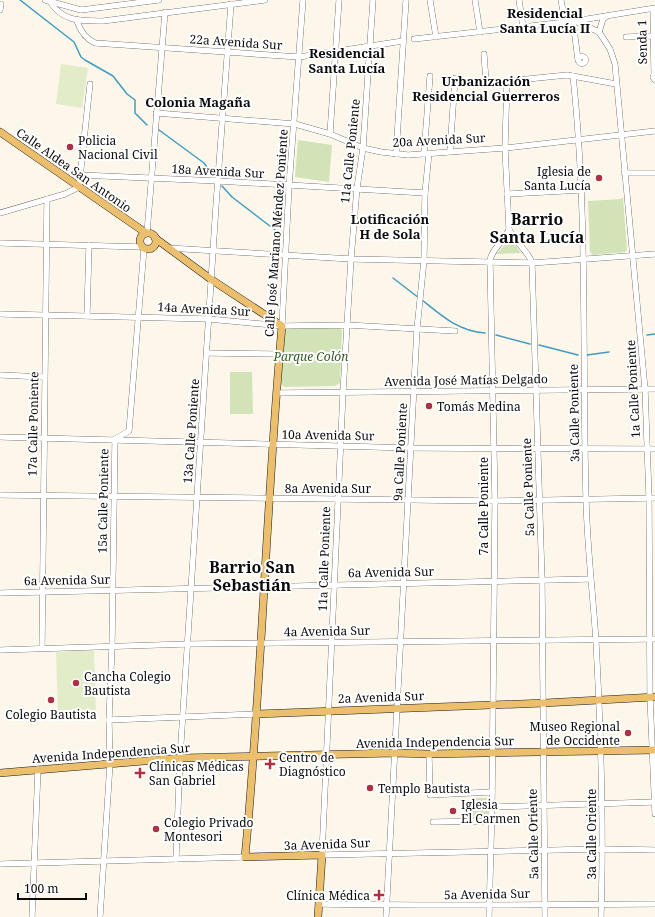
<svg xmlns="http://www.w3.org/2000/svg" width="655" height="917" font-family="'Noto Serif',serif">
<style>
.green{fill:#d3e3b8}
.pitch{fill:#e3ecc9}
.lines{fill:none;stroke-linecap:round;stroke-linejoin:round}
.stream{stroke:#439bbf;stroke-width:1.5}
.minor-casing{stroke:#3e3e3e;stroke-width:6}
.major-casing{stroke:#1c1c1c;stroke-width:8}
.minor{stroke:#fff;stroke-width:5.5}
.major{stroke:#ebbf6d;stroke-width:7}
.poi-dot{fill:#ac3144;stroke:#fff;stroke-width:1.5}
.labels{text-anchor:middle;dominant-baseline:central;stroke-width:4;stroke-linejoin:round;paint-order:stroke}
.street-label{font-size:12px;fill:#0b0b0b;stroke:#fff}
.poi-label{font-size:12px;fill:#0b0b0b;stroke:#fff;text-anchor:start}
.park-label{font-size:12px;font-style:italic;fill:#345b22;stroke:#fff}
.neighbourhood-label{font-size:13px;font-weight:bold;fill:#0b0b0b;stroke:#fff}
.district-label{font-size:16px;font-weight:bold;fill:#0b0b0b;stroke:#fff}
</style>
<rect width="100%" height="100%" fill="#fdf7eb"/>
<!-- green -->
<g class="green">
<path d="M298,140L332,145L329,182L295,177Z"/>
<path d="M623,197L627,250L625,252L593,255L590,252L588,201L621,199Z"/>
<path d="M511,239L521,253L496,254Z"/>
<path d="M340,327L342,331L340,383L335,386L284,387L279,381L283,328Z"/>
<path d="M230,372H252L253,414H230Z"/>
<path d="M472,798H487L488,805H472Z"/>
<path d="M472,810H488V817L472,818Z"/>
</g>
<!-- pitch -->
<g class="pitch">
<path d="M61,64L88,68L82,108L56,104Z"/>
<path d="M94,650L96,715L58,716L56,652Z"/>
</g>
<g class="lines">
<!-- stream -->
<g class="stream">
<path d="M20,0L74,42L81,57L85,60L113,76L127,94L135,100V113L147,125"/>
<path d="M159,130L204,163L211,173"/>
<path d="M222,186L232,197L279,233"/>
<path d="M393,278L419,298"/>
<path d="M422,300C442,316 458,331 485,333"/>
<path d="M496,335L530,344"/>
<path d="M647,335L655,334"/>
<path d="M539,345L578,355"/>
<path d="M587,355L609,352"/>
</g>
<defs>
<g id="minor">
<path d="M45,0L81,10L159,0"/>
<path d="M49,0C62,22 80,21 103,21L265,0"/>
<path d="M373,0L363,148L357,188L351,259L343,392L322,855L603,849L655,850"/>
<path d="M430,0L436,37"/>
<path d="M475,0L480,32"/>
<path d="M519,0L523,27"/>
<path d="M561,0L565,22"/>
<path d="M653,9L654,74"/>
<path d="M0,10L1,4"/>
<path d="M77,21C80,30 86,39 95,43L299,57L403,41"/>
<path d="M573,21L578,60"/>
<path d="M575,21L599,32L610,49L615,64L645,389L649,497L650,697L655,814"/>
<path d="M599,32L603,19L607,16"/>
<path d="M626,37L653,36"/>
<path d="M414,39L575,21L655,8"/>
<path d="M484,54L486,81"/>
<circle cx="582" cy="60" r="3.5"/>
<path d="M655,73L653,77L655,80"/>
<path d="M573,76C588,216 582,357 586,498C587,546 593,594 596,642C601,734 604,825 601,917"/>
<path d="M507,81L505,148L509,229C514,242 528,250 532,263L542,580L545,917"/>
<path d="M478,82L507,81L567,75L616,84"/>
<path d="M156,113L295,124L330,134L363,148L381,152L408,155L505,148L655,131"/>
<path d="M330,134L339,0"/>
<path d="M450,151L455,78"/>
<path d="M396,154L406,0"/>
<path d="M424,154L430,76"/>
<path d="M624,173H655"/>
<path d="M80,175L218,181L425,193"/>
<path d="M507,194L582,190"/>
<path d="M0,213L65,194L79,187L90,84"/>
<path d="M147,233L165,12"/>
<path d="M0,243L143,247"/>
<path d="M168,248L351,259L532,263L655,254"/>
<path d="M0,314L209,319L282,326L347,325L455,331"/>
<path d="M87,316L89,245"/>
<path d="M282,326L289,186L303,0"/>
<path d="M207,353L279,354"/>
<path d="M0,375L44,377"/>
<path d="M277,393L655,389"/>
<path d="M0,437L411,448L655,449"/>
<path d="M115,439L129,431L144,248"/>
<path d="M0,495L495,501L655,498"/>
<path d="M0,593L590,579"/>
<path d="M42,648L47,199"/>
<path d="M0,650L188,644L655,639"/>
<path d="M109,720L257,714"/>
<path d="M429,754L430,795L492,792"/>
<path d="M492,807L655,802"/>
<path d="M433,822L492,821"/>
<path d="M176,859L180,758L216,205L231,4"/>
<path d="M0,864L245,857"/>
<path d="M319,904C431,906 543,905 655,904"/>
<path d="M32,917L38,769"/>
<path d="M100,917L110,764L109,720L112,646L115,439"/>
<path d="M386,917L417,329L424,260L425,193L429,153"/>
<path d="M489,917L492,807L495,501L490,261C491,249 505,241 509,229"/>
</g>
<g id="major">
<path d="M0,132L146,233"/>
<circle cx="148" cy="241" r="8"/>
<path d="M155,238L212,280L282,326C266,503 262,681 245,857L322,855L318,917"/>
<path d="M257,714L544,703L655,697"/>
<path d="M0,773L180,758L394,753L429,754L655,750"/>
</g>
</defs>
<!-- minor casing -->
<use href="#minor" class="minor-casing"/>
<!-- major casing -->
<use href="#major" class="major-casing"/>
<!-- minor -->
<use href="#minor" class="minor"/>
<!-- major -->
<use href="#major" class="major"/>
</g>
<!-- markers -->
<g class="poi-dot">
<circle cx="70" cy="147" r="4"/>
<circle cx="599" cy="178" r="4"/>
<circle cx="429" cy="406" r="4"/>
<circle cx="76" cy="683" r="4"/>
<circle cx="51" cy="700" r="4"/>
<circle cx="628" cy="733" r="4"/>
<path d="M268 758h4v4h4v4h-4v4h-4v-4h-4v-4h4z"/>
<path d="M138 767h4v4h4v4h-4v4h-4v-4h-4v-4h4z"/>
<circle cx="370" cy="788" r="4"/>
<circle cx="453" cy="811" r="4"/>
<circle cx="156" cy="829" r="4"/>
<path d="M377 889h4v4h4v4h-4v4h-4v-4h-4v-4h4z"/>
</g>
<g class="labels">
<!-- street labels -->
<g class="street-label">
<text transform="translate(236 42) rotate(4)">22a Avenida Sur</text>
<text transform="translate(642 42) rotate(-91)">Senda 1</text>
<text transform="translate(439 140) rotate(-3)">20a Avenida Sur</text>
<text transform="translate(350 151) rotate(-84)">11a Calle Poniente</text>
<text transform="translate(74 170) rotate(35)">Calle Aldea San Antonio</text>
<text transform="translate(218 171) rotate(3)">18a Avenida Sur</text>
<text transform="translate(276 233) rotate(-86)">Calle José Mariano Méndez Poniente</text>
<text transform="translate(204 309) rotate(3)">14a Avenida Sur</text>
<text transform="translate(466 380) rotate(-1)">Avenida José Matías Delgado</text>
<text transform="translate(633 389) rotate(-93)">1a Calle Poniente</text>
<text transform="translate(574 413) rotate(-91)">3a Calle Poniente</text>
<text transform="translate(33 424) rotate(-89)">17a Calle Poniente</text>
<text transform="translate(191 431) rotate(-86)">13a Calle Poniente</text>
<text transform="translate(328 435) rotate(1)">10a Avenida Sur</text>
<text transform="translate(400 452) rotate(-87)">9a Calle Poniente</text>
<text transform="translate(528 487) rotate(-92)">5a Calle Poniente</text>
<text x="328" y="488">8a Avenida Sur</text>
<text transform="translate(103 501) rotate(-89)">15a Calle Poniente</text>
<text transform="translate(483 506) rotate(-90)">7a Calle Poniente</text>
<text transform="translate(324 559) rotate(-88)">11a Calle Poniente</text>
<text transform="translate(391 572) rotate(-1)">6a Avenida Sur</text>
<text transform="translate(67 580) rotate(-1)">6a Avenida Sur</text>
<text transform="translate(327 631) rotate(-1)">4a Avenida Sur</text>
<text transform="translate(381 697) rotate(-2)">2a Avenida Sur</text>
<text transform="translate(435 742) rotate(-1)">Avenida Independencia Sur</text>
<text transform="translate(111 753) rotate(-4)">Avenida Independencia Sur</text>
<text transform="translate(533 834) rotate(-91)">5a Calle Oriente</text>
<text transform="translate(591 834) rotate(-90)">3a Calle Oriente</text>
<text transform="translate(327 844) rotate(-2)">3a Avenida Sur</text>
<text transform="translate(487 894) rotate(-1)">5a Avenida Sur</text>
</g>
<!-- poi labels -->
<g class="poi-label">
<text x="78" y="140">Policia<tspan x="78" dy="14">Nacional Civil</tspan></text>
<text x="591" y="171" text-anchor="end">Iglesia de<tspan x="591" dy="14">Santa Lucía</tspan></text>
<text x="437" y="406">Tomás Medina</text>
<text x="84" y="676">Cancha Colegio<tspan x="84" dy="14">Bautista</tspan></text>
<text x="51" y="714" text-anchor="middle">Colegio Bautista</text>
<text x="620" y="726" text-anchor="end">Museo Regional<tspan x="620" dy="14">de Occidente</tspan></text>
<text x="279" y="757">Centro de<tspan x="279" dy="14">Diagnóstico</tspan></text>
<text x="149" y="766">Clínicas Médicas<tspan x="149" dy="14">San Gabriel</tspan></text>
<text x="378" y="788">Templo Bautista</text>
<text x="461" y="804">Iglesia<tspan x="461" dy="14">El Carmen</tspan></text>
<text x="164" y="822">Colegio Privado<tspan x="164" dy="14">Montesori</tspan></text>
<text x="370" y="895" text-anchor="end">Clínica Médica</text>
</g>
<!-- park labels -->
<g class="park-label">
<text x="311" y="356">Parque Colón</text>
</g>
<!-- neighbourhood labels -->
<g class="neighbourhood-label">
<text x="545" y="13">Residencial<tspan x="545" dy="15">Santa Lucía II</tspan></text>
<text x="347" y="53">Residencial<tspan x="347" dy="15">Santa Lucía</tspan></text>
<text x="486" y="81">Urbanización<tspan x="486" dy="15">Residencial Guerreros</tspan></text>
<text x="198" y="102">Colonia Magaña</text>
<text x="390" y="219">Lotificación<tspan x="390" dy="15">H de Sola</tspan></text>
</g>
<!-- district labels -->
<g class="district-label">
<text x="537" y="219">Barrio<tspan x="537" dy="18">Santa Lucía</tspan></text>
<text x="252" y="567">Barrio San<tspan x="252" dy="18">Sebastián</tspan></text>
</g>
</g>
<!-- scale -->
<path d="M18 893v6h68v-6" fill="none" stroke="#0b0b0b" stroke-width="2"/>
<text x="24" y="893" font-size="12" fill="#0b0b0b" stroke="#ffffff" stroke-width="3" paint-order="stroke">100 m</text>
</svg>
